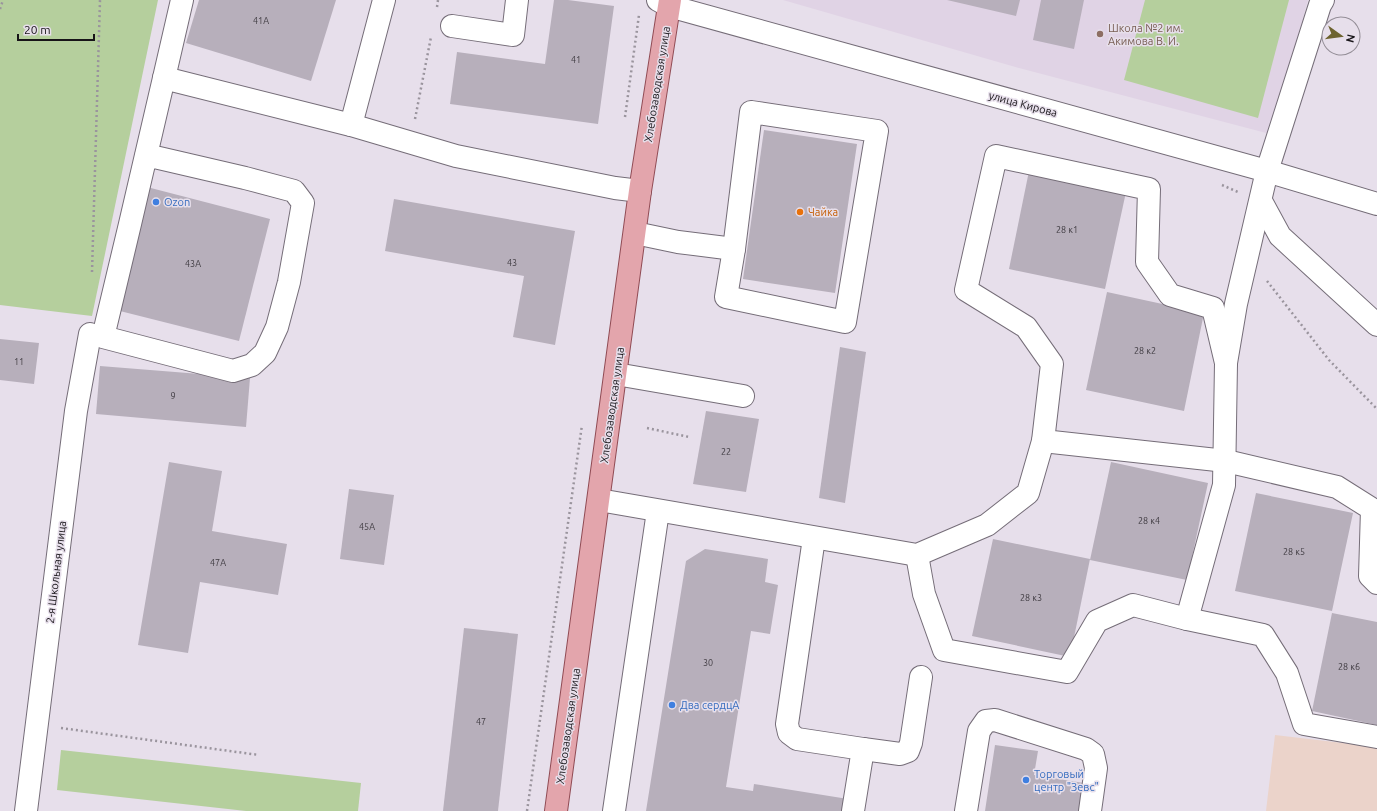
<svg xmlns="http://www.w3.org/2000/svg" width="1377" height="811" font-family="Ubuntu,sans-serif">
<style>
.built{fill:#e0d3e5}
.industrial{fill:#ebd3ca}
.green{fill:#b5cf9d}
.building{fill:#b7afbb}
.lines{fill:none;stroke-linecap:round;stroke-linejoin:round}
.minor-casing{stroke:#756d78;stroke-width:24}
.major-casing{stroke:#904b54;stroke-width:24}
.path{stroke:#9a949d;stroke-width:2.5;stroke-dasharray:2 3;stroke-linecap:butt}
.minor{stroke:#fff;stroke-width:22}
.major{stroke:#e3a5ac;stroke-width:22}
.education-dot{fill:#8d6e63;stroke:#e7dfeb;stroke-width:1.5}
.shop-dot{fill:#3f7fe0;stroke:#e7dfeb;stroke-width:1.5}
.food-dot{fill:#e8710a;stroke:#e7dfeb;stroke-width:1.5}
.labels{text-anchor:middle;dominant-baseline:central;stroke-width:3;stroke-linejoin:round;paint-order:stroke}
.number-label{font-size:9px;fill:#3f3b41}
.education-label{font-size:11px;fill:#785e54;stroke:#e7dfeb;text-anchor:start}
.street-label{font-size:11px;fill:#171418;stroke:#e7dfeb}
.shop-label{font-size:11px;fill:#366cbe;stroke:#e7dfeb;text-anchor:start}
.food-label{font-size:11px;fill:#c56008;stroke:#e7dfeb;text-anchor:start}
</style>
<rect width="100%" height="100%" fill="#e7dfeb"/>
<!-- built -->
<path class="built" d="M783,0H1308L1270,134L1019,68Z"/>
<!-- industrial -->
<path class="industrial" d="M1275,735L1377,747V811H1266Z"/>
<!-- green -->
<g class="green">
<path d="M0,0H158L92,316L0,305Z"/>
<path d="M1145,0H1289L1258,118L1124,80Z"/>
<path d="M61,750L361,783L358,811H246L57,790Z"/>
</g>
<!-- building -->
<g class="building">
<path d="M199,0H336L311,81L186,43Z"/>
<path d="M554,0H568L614,6L598,124L450,104L457,52L545,64Z"/>
<path d="M947,0H1020L1016,16Z"/>
<path d="M1041,0H1084L1074,49L1033,40Z"/>
<path d="M764,130L857,144L835,293L743,279Z"/>
<path d="M1029,171L1126,192L1105,289L1009,269Z"/>
<path d="M147,187L270,219L239,341L116,310Z"/>
<path d="M394,199L575,231L555,345L513,337L524,276L385,251Z"/>
<path d="M1107,292L1204,313L1184,411L1086,390Z"/>
<path d="M0,339L39,343L34,384L0,380Z"/>
<path d="M840,347L866,352L845,503L819,498Z"/>
<path d="M100,366L250,378L246,427L96,414Z"/>
<path d="M706,411L759,419L746,492L693,484Z"/>
<path d="M169,462L222,471L212,531L287,544L278,595L200,582L188,653L138,645Z"/>
<path d="M1111,462L1208,483L1187,580L1090,560Z"/>
<path d="M349,489L394,495L384,565L340,559Z"/>
<path d="M1256,493L1353,513L1332,611L1235,591Z"/>
<path d="M993,539L1090,559L1070,657L972,636Z"/>
<path d="M705,549L768,559L765,582L778,585L770,634L751,631L726,787L753,791L754,784L848,799L847,811H646L686,561Z"/>
<path d="M1332,613L1377,622V725L1312,711Z"/>
<path d="M464,628L518,634L498,811H443Z"/>
<path d="M995,745L1038,751L1034,775L1090,784L1086,811H985Z"/>
</g>
<g class="lines">
<defs>
<g id="minor">
<path d="M182,0L164,78L351,125L456,156L615,188L640,191"/>
<path d="M658,0L669,6L1267,171L1377,204"/>
<path d="M1323,0L1320,5L1267,171L1236,304L1226,363L1224,485L1187,619L1263,635L1287,673L1304,724L1377,737"/>
<path d="M452,26L513,35L517,0"/>
<path d="M751,112L877,131L845,322L726,297L734,249Z"/>
<path d="M351,125L384,0"/>
<path d="M146,155L245,178L294,191L303,203L289,282L277,327L265,353L252,365L233,371L103,337C124,251 144,164 164,78"/>
<path d="M1261,201L1280,236L1377,325"/>
<path d="M635,233L678,242L734,249"/>
<path d="M616,374L743,396"/>
<path d="M1043,441L1226,461L1337,487L1372,509L1370,576L1377,583"/>
<path d="M599,500L917,555L987,525L1028,493L1043,441L1052,364L1026,327L966,290L996,156L1149,189L1147,262L1170,295L1213,308L1226,363"/>
<path d="M814,538L787,724L789,733L797,739L863,749L853,811"/>
<path d="M917,555L924,594L944,650L1067,672L1097,621L1133,605L1187,619"/>
<path d="M863,749L900,754L908,751L911,743L921,677"/>
<path d="M26,811L76,411L90,334"/>
<path d="M614,811L658,511"/>
<path d="M966,811L979,731L986,721L995,720L1086,749L1093,754L1096,768L1090,811"/>
</g>
<path id="major" d="M556,811L640,191L670,0"/>
</defs>
<!-- minor casing -->
<use href="#minor" class="minor-casing"/>
<!-- major casing -->
<use href="#major" class="major-casing"/>
<!-- path -->
<g class="path">
<path d="M437,7L438,0"/>
<path d="M0,9L3,0"/>
<path d="M625,117L639,15"/>
<path d="M415,119L431,37"/>
<path d="M1222,185L1238,192"/>
<path d="M92,272L100,0"/>
<path d="M1267,281L1329,360L1377,409"/>
<path d="M647,428L689,437"/>
<path d="M61,728L259,755"/>
<path d="M527,811L582,425"/>
</g>
<!-- minor -->
<use href="#minor" class="minor"/>
<!-- major -->
<use href="#major" class="major"/>
</g>
<!-- markers -->
<circle class="education-dot" cx="1100" cy="34" r="4"/>
<g class="shop-dot">
<circle cx="156" cy="202" r="4"/>
<circle cx="672" cy="705" r="4"/>
<circle cx="1026" cy="780" r="4"/>
</g>
<circle class="food-dot" cx="800" cy="212" r="4"/>
<g class="labels">
<!-- number labels -->
<g class="number-label">
<text x="261" y="21">41А</text>
<text x="576" y="60">41</text>
<text x="1067" y="230">28 к1</text>
<text x="512" y="263">43</text>
<text x="193" y="264">43А</text>
<text x="1145" y="351">28 к2</text>
<text x="19" y="362">11</text>
<text x="173" y="396">9</text>
<text x="726" y="452">22</text>
<text x="1149" y="521">28 к4</text>
<text x="367" y="527">45А</text>
<text x="1294" y="552">28 к5</text>
<text x="218" y="563">47А</text>
<text x="1031" y="598">28 к3</text>
<text x="708" y="663">30</text>
<text x="1349" y="667">28 к6</text>
<text x="481" y="722">47</text>
</g>
<!-- education labels -->
<g class="education-label">
<text x="1108" y="28">Школа №2 им.<tspan x="1108" dy="13">Акимова В. И.</tspan></text>
</g>
<!-- street labels -->
<g class="street-label">
<text transform="translate(657 84) rotate(-81)">Хлебозаводская улица</text>
<text transform="translate(1023 104) rotate(15)">улица Кирова</text>
<text transform="translate(612 405) rotate(-82)">Хлебозаводская улица</text>
<text transform="translate(56 572) rotate(-83)">2-я Школьная улица</text>
<text transform="translate(568 726) rotate(-82)">Хлебозаводская улица</text>
</g>
<!-- shop labels -->
<g class="shop-label">
<text x="164" y="202">Ozon</text>
<text x="680" y="705">Два сердцА</text>
<text x="1034" y="774">Торговый<tspan x="1034" dy="13">центр "Зевс"</tspan></text>
</g>
<!-- food labels -->
<g class="food-label">
<text x="808" y="212">Чайка</text>
</g>
</g>
<!-- north arrow -->
<g transform="translate(1341 36) rotate(104)"><circle r="19" fill="#e7dfeb" stroke="#948e97"/>
<path d="M0-3L7 15L0 10L-7 15Z" fill="#6d632f"/>
<text y="-6" font-size="11" font-weight="bold" text-anchor="middle" fill="#171418">N</text>
</g>
<!-- scale -->
<path d="M18 34v6h76v-6" fill="none" stroke="#171418" stroke-width="2"/>
<text x="24" y="34" font-size="12" fill="#171418" stroke="#e7dfeb" stroke-width="3" paint-order="stroke">20 m</text>
</svg>
